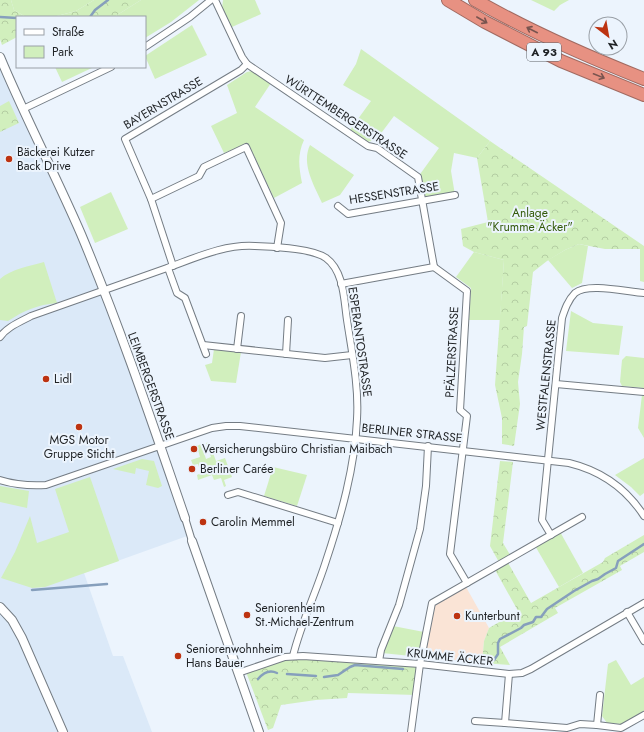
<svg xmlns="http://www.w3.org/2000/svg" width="644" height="732" font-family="Jost,sans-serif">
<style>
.built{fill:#dbe9f8}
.education{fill:#fae4d6}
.green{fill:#d1efbd}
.forest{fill:url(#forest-crowns)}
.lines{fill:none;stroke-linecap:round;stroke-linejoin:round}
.stream{stroke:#869fbc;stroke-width:2.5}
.minor-casing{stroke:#747c84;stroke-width:8}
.tertiary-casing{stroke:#747c84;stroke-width:10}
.motorway-casing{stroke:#a16a61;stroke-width:14}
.minor{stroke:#fff;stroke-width:6}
.tertiary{stroke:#fff;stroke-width:8}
.motorway{stroke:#e79182;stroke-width:12}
.oneway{stroke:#79544f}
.poi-dot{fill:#bd3311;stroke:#ecf4fd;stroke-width:1.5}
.labels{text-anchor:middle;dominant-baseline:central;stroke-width:4;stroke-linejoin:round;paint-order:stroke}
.shield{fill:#ecf4fd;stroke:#5c6166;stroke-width:1}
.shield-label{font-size:11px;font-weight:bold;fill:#1f2225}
.street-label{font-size:12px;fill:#1f2225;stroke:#ecf4fd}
.poi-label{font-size:12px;fill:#1f2225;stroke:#ecf4fd;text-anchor:start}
.park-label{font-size:12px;fill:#345b0b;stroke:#ecf4fd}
</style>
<defs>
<pattern id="forest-crowns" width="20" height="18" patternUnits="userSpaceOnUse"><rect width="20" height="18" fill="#d1efbd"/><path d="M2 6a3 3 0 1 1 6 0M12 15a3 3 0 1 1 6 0" fill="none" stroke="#b3cda2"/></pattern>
</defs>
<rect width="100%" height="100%" fill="#ecf4fd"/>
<!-- built -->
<g class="built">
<path d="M0,57L80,233L190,535L84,573L113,656H123L152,732H68L50,690L15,617L10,611L0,602Z"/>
<path d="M0,611L8,621L19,639L59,732H0Z"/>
</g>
<!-- education -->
<path class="education" d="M466,587L489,628L484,641L482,663L427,657L424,652L434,605Z"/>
<!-- green -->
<g class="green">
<path d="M11,0H94L76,11L53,17H26L14,10Z"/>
<path d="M141,0H199L171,22L145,38V17H114Z"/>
<path d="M223,0H255L261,14L232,27L222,8Z"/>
<path d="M531,0H569L560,5L554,11Z"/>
<path d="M192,25L207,55L155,79L145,56Z"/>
<path d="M361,49L490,141L477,158L454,153L451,171L455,195L422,200L418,177L439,148L394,116L376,140L367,142L350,130L371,101L343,85L356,64Z"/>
<path d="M55,67H94L62,82Z"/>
<path d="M252,71L271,83L255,107L304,140C297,155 299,168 302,183L274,198L248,143L224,153L211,126L237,113L227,85L247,72Z"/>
<path d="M310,145L354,175L340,195L322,203C314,185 301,164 310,145Z"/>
<path d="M111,192L128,229L95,243L80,207Z"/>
<path d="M579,244L588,246L582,283L572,288L548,260L565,250Z"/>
<path d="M640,249H644V282L640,281Z"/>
<path d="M474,252L504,260L500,320H469L471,288L456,277Z"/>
<path d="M44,262L57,303C37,305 25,310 8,321L0,320V279C11,269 30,266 44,262Z"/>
<path d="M571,311L593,323L623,326L619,355L566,351Z"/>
<path d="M214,349L241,352L236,383L211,381L205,365L212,363Z"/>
<path d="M626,356L644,358V388L622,386L620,382L622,360Z"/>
<path d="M642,395L644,396V438L638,428Z"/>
<path d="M209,442L216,461L225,458L232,477L224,480L226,486L224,487L221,478L214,480L212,475L198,480L197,475L201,473L198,464L193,465L191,460L200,457L197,446L201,444L206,459L211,457L206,443Z"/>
<path d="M644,458V493L640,496L631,487L615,475Z"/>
<path d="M142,459L154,461L162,486L158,488L146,485L149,471L136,468L135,474L113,469Z"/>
<path d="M273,467L307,475L297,506L264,496Z"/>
<path d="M90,477L119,561L45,587L32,588L1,578L15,552L30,516L37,543L69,532L55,489Z"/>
<path d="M0,486L29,491L27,508L0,502Z"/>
<path d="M559,530L583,573L559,587L534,544Z"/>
<path d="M393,626L424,632L420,651L416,655L411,656L382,653Z"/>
<path d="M616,660L631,685L644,677V711L621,724L607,723L602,716L608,664Z"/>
</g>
<!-- forest -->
<g class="forest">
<path d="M0,0H11L14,10L26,17H17V37L2,45L0,39Z"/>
<path d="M94,0H141L114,17H53L76,11Z"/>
<path d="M9,101L19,123L0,132V106Z"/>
<path d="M490,141L644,246V249H605L579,244L565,250L547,261L533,272L527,326L524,327L522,354L518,382L520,404L514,446L502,444V418L495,385L504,260L474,252L463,246L461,229L488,222L477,158Z"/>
<path d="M500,461L513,462L503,543L512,558L507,561L531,603L603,562L605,558L644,535V552L620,566L622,570L555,608L558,613L500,647L510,665L482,663L484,641L489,628L518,611L494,568L500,564L490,546Z"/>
<path d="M303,657L417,667L416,695L348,693L347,698L316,700L281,705L273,728L268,730L246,672L287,660Z"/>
</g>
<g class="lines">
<!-- stream -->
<g class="stream">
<path d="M0,17L17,18"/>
<path d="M90,17L95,10L108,0"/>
<path d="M32,590L107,584"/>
<path d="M494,660L498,654V643L500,639L521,628L524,625L533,622L536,617H541L547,609L574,591L592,581L598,579L605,574L616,568L618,561L644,544"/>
<path d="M287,674L316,676"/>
<path d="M324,677L338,675L350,667L355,665L403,669"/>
<path d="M258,679C263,673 269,669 277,673"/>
</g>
<defs>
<g id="minor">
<path d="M215,0L242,57L247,64L368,146L377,148L418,177L434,267"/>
<path d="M145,47L190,17L211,0"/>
<path d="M23,109L111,67"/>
<path d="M151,199L199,176L204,167L246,147L281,223L277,248"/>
<path d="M338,206L348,214L455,195"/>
<path d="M173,266L151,199L125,139L241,70L247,64"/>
<path d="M434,267L467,291L460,410L467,416L450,554L467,583"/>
<path d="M168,268L177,293L185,298L206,354"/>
<path d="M341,284L434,267"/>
<path d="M0,337C7,327 20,322 31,316C76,300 121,284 167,268C195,258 224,244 255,246C273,247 312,248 326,258C344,271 344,300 347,320C352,353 359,386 357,419C355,467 341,516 326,561C316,593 301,623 293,656"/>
<path d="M203,345L325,358L352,355"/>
<path d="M237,349L241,316"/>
<path d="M286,354L288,320"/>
<path d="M556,384L644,392"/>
<path d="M0,480C16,485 30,486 46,485L212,428L226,426H240L569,463C602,471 626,488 644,516"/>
<path d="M228,495L238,492L338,523"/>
<path d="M185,518L192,541"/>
<path d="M551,535L542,520L562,318C565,309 568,300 575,293C588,282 627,292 644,293"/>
<path d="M627,612L644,641"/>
<path d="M379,661L381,650L399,605L420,529L426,486L428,446"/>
<path d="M238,673L285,657L303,656L420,664L509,674L522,673L531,669L644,603"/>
<path d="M475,721L505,723L567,728L580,724L597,725L621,728L644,715"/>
<path d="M505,723L509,674"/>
<path d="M597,725L600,695"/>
<path d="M411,732L420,664L432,603L582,517"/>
</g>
<g id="tertiary">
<path d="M0,57C25,117 55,174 81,234C120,327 152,422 185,518"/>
<path d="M192,541L259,732"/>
<path d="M0,607L12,620L22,638L63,732"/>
</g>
<g id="motorway">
<path d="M448,0L485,22L561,61L644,95"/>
<path d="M475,0C529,31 586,56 644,79"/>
</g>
</defs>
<!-- minor casing -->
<use href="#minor" class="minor-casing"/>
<!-- tertiary casing -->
<use href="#tertiary" class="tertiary-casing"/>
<!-- motorway casing -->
<use href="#motorway" class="motorway-casing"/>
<!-- minor -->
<use href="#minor" class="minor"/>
<!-- tertiary -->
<use href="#tertiary" class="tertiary"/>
<!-- motorway -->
<use href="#motorway" class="motorway"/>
</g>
<!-- one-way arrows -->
<defs><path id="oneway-shaft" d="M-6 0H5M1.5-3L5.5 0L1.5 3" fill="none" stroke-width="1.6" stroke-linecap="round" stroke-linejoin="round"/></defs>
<g class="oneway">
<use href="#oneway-shaft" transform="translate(482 20) rotate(30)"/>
<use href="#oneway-shaft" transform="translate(532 30) rotate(-153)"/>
<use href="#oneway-shaft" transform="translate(599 76) rotate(22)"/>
</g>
<!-- markers -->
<g class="poi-dot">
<circle cx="9" cy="159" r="4"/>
<circle cx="46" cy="379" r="4"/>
<circle cx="79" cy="427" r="4"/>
<circle cx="194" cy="449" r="4"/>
<circle cx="192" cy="469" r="4"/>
<circle cx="203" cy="522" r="4"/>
<circle cx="247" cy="615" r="4"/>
<circle cx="457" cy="616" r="4"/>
<circle cx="178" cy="656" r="4"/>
</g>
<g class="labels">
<!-- shield labels -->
<rect class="shield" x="527" y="43" width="34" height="18" rx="3"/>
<g class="shield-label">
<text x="544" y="52">A 93</text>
</g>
<!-- street labels -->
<g class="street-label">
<text transform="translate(163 103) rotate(-31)">BAYERNSTRASSE</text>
<text transform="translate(346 117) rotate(33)">WÜRTTEMBERGERSTRASSE</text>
<text transform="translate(394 193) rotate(-9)">HESSENSTRASSE</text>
<text transform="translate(360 342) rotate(82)">ESPERANTOSTRASSE</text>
<text transform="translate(452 352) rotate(-87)">PFÄLZERSTRASSE</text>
<text transform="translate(546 375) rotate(-84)">WESTFALENSTRASSE</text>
<text transform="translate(151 386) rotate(70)">LEIMBERGERSTRASSE</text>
<text transform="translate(412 433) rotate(6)">BERLINER STRASSE</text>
<text transform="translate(450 657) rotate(6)">KRUMME ÄCKER</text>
</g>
<!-- poi labels -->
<g class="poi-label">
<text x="17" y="152">Bäckerei Kutzer<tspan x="17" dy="14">Back Drive</tspan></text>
<text x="54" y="379">Lidl</text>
<text x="79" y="440" text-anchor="middle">MGS Motor<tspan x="79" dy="14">Gruppe Sticht</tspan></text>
<text x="202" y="449">Versicherungsbüro Christian Maibach</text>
<text x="200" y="469">Berliner Carée</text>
<text x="211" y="522">Carolin Memmel</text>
<text x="255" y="608">Seniorenheim<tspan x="255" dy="14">St.-Michael-Zentrum</tspan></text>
<text x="465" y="616">Kunterbunt</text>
<text x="186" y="649">Seniorenwohnheim<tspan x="186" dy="14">Hans Bauer</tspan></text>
</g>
<!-- park labels -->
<g class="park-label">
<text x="530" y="213">Anlage<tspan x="530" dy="14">"Krumme Äcker"</tspan></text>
</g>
</g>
<!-- legend -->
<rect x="16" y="16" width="130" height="52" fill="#ecf4fd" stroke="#9aa0a7"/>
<rect x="24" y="29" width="20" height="6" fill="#ffffff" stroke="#9aa0a7"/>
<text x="52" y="36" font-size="12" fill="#1f2225">Straße</text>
<rect x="24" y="46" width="20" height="12" fill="#d1efbd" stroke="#9aa0a7"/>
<text x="52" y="56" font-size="12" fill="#1f2225">Park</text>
<!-- north arrow -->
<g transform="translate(608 36) rotate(149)"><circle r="19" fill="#ecf4fd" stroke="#9aa0a7"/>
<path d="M0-3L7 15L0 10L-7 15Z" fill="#bd3311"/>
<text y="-6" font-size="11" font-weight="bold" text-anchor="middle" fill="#1f2225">N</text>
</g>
</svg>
